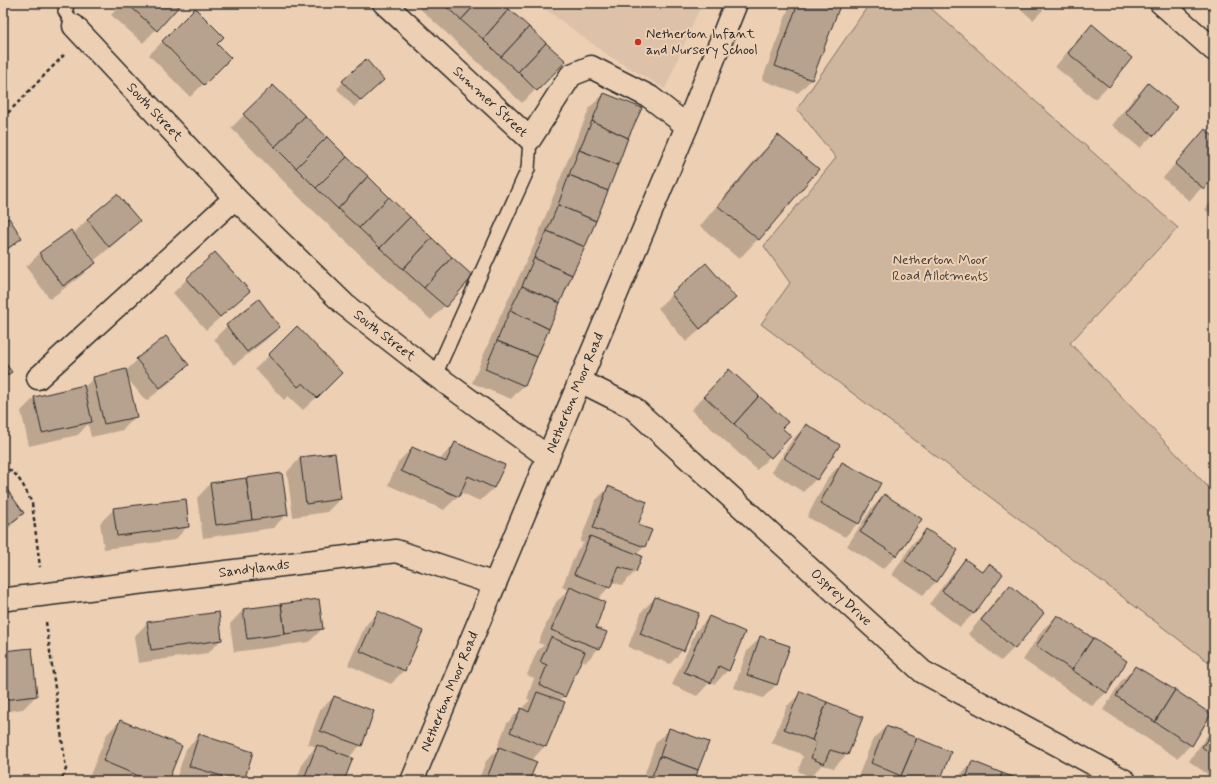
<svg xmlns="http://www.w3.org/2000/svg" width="1217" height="784" font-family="Mynerve,sans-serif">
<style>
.built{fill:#ddc2a9}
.green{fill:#ceb59e;stroke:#7c7064}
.shadow{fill:#0003}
.building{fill:#b7a28f;stroke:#2b2b2b}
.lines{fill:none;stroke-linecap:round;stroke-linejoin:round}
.lane-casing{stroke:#2b2b2b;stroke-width:16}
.street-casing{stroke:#2b2b2b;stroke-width:25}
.path{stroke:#2b2b2b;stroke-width:2.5;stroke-dasharray:4 3;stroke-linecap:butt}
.lane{stroke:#edd0b4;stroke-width:13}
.street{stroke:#edd0b4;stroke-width:22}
.poi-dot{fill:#c8321e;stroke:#edd0b4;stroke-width:1.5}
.labels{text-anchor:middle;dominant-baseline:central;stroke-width:4;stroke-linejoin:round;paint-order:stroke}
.poi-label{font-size:14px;fill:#2b2b2b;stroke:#edd0b4;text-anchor:start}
.street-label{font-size:14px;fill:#2b2b2b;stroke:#edd0b4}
.park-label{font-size:14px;fill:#43403c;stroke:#edd0b4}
</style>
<rect width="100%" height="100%" fill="#edd0b4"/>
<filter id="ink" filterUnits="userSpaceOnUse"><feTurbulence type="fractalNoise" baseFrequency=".025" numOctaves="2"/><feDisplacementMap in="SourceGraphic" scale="8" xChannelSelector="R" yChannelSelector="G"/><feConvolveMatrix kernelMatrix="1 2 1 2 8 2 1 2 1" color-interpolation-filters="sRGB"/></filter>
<g filter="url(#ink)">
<!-- built -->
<path class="built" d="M537,3H702L665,89L609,56Z"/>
<!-- green -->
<path class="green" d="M870,3H925L1178,228L1070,343L1214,493V666L761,324L790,283L764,246L836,158L797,109Z"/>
<!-- shadow -->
<g class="shadow">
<path d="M122,3H181L143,43L111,15Z"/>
<path d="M414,3H501L565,61L522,103Z"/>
<path d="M578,3H584L581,6Z"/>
<path d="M792,3H840L811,80L798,93L762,80L790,5Z"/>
<path d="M1014,3H1050L1033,20Z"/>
<path d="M195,9L215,44L229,58L190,97L149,55Z"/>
<path d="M1092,26L1108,86L1095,99L1055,67L1078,39Z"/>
<path d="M383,79L354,107L337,89L343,82Z"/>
<path d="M1148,85L1153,135L1140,148L1112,125L1134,98Z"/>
<path d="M273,86L472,277L431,320L389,282L303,201L231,128Z"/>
<path d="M604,94L640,108L584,247L524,385L511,399L472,383L496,325L534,245L566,164L590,107Z"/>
<path d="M1205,131L1214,138V175L1189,201L1163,178L1192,144Z"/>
<path d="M779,136L817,169L758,239L739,259L700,226L759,155Z"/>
<path d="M117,195L139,221L125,235L95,260L84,245L82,246L94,263L81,276L50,299L26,267L40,253L73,234L87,220Z"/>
<path d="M1214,197V216L1205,210Z"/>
<path d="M3,223L21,238L14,245L3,253Z"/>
<path d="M706,265L734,298L721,312L686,342L658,308L671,295Z"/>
<path d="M187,279L235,304L206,330L173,293Z"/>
<path d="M227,326L279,327L266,340L234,365L214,339Z"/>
<path d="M297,328L328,387L303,410L288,396L284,400L255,369Z"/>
<path d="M137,360L187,365L174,379L146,401L127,378L136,416L123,430L91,437L88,424L78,435L29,446L21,411L34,398L83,388L94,378L126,371Z"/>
<path d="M729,370L781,428L789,436L757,470L691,410Z"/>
<path d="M807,425L816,479L803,492L772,472L781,457L815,479V477L782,455L793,439Z"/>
<path d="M455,443L494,488L480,501L460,492L458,496L444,510L388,485L398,462L412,448L440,461L442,457Z"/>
<path d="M300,458L340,499L327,512L293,517L287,472Z"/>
<path d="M842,463L858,523L845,537L807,517L828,477Z"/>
<path d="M281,474L287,514L273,528L203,538L197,498L210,484Z"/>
<path d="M3,486L23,513L10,527L3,532Z"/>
<path d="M608,488L637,526L650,531L644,547L636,555L641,557L635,572L622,585L611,582L609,587L597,600L595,628L599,648L586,662L580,660L564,696L559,701L545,746L531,761L528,781H478L486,761L500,747L498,745L507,723L521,709L523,710L524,706L530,700L527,699L534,678L527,675L537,651L544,645L538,643L556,602L569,590L562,587L577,550L584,543L580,542L595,501Z"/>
<path d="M885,495L920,519L896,556L883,569L847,546L871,509Z"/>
<path d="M114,509L188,526L175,540L104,549L100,523Z"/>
<path d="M926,530L956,551L936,582L923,595L892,575L912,544Z"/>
<path d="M965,560L982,573L989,565L1002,574L973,614L960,627L929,604L952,574Z"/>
<path d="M1010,586L1014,648L1001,661L968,634L997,599Z"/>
<path d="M655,598L683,650L670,664L628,647L642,611Z"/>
<path d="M318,600L322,629L309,642L234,652L230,624L243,610Z"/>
<path d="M378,612L404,670L391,684L348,665L365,626Z"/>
<path d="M1057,616L1126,662L1106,693L1092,706L1023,660L1043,629Z"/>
<path d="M709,617L728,670L715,684L710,682L697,696L672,685L696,631Z"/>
<path d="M147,623L221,640L208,653L138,663L134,637Z"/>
<path d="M761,637L789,647L776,685L763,698L734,688L747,651Z"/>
<path d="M3,652L36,696L23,709L3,712Z"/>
<path d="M1136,667L1191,745L1177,758L1103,710L1122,680Z"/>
<path d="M801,693L847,754L834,768L822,765L810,777L798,771L803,757L799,753L771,743L787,706Z"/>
<path d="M334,697L361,745L348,758L343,781H296L304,760L316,747L308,744L320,710Z"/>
<path d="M120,721L167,781H105L90,775L107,734Z"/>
<path d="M886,727L939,781H869L858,777L872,741Z"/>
<path d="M1214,728V779L1189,761L1209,733Z"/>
<path d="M670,729L694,781H642L656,742Z"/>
<path d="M199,735L243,781H183L176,779L186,749Z"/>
<path d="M973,762L1022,781H957L959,776Z"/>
</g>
<!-- building -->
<g class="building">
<path d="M127,3H182L157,31Z"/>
<path d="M442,3H477L461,20Z"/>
<path d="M477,3H503L509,9L483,39L461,20Z"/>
<path d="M798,3H841L812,80L775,66Z"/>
<path d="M195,8L224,37L217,44L231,58L204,85L162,41Z"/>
<path d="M509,9L529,27L501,57L483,39Z"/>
<path d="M1092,24L1132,58L1109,87L1068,53Z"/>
<path d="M529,27L546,43L518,72L501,57Z"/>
<path d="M546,43L566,61L537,91L518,72Z"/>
<path d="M366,59L384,80L361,101L342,81Z"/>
<path d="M1148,83L1177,107L1154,136L1125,112Z"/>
<path d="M273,85L305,116L275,147L243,114Z"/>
<path d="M604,93L642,108L628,138L592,121Z"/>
<path d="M305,116L327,137L296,168L275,147Z"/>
<path d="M592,121L628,138L618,165L579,150Z"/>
<path d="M1205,129L1214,137V176L1204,189L1175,164Z"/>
<path d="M778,135L819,169L759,240L718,206Z"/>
<path d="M327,137L347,157L316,188L296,168Z"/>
<path d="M579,150L618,165L608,191L569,175Z"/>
<path d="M347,157L368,176L338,209L316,188Z"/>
<path d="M569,175L608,191L596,221L558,205Z"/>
<path d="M368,176L389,197L359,228L338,209Z"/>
<path d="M117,194L140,221L109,247L87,219Z"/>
<path d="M389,197L410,217L380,248L359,228Z"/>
<path d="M558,205L596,221L585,247L547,231Z"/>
<path d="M410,217L432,238L403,269L380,248Z"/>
<path d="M9,218L22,238L3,252V222Z"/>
<path d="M71,230L96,263L63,286L39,253Z"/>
<path d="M547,231L585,247L572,275L534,258Z"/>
<path d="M432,238L452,257L424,288L403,269Z"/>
<path d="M215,252L250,291L220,317L186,279Z"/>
<path d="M452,257L473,276L446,307L424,288Z"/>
<path d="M534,258L572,275L560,303L522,286Z"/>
<path d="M706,263L736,298L700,329L671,294Z"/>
<path d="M522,286L560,303L549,329L510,310Z"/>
<path d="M259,299L280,327L247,352L226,325Z"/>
<path d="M510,310L549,329L537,357L497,341Z"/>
<path d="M297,326L342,373L317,398L303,383L298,387L268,355Z"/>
<path d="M166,336L189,365L160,388L136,359Z"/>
<path d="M497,341L537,357L525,386L485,369Z"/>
<path d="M3,360L12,372L3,378Z"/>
<path d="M126,369L137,417L104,424L93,377Z"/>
<path d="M729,369L759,396L734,424L704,396Z"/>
<path d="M84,385L92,422L42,433L34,397Z"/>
<path d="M759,396L788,422L782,428L791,436L771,458L734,424Z"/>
<path d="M806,424L840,445L817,480L784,458Z"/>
<path d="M455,442L505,465L494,488L468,476L459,497L401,471L412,447L446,462Z"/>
<path d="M335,453L341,499L306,504L300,457Z"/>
<path d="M842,462L881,483L859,524L820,503Z"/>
<path d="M282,473L288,515L252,520L246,478Z"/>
<path d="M246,478L252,520L216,525L210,483Z"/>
<path d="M3,484L24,513L3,529Z"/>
<path d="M608,486L647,502L638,525L652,530L645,547L593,528Z"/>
<path d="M884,494L922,519L897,556L860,532Z"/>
<path d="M186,499L189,527L117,536L113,508Z"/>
<path d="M926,529L958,550L937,582L905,561Z"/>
<path d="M590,536L642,556L636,572L619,567L610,588L574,574Z"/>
<path d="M965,559L983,572L989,564L1003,574L974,614L942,591Z"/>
<path d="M1010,585L1044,613L1015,649L981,620Z"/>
<path d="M570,587L605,602L596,628L607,632L600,649L551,630Z"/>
<path d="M655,597L699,613L684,651L640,634Z"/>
<path d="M319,599L323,629L285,634L281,604Z"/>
<path d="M281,604L285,634L247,639L243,609Z"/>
<path d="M378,611L423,631L405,671L360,651Z"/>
<path d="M219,612L222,640L151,650L147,622Z"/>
<path d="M1057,615L1093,638L1072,670L1036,646Z"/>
<path d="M709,616L745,632L729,671L719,666L711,683L684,672Z"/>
<path d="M760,636L790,646L777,685L747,675Z"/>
<path d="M551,637L585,652L565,697L539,685L547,665L540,662Z"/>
<path d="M1093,638L1127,661L1107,693L1072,670Z"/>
<path d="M32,648L37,696L3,700V651Z"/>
<path d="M1135,666L1175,690L1155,722L1116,696Z"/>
<path d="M1175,690L1211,714L1192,746L1155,722Z"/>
<path d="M800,691L827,702L812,740L784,729Z"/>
<path d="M537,692L565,702L546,747L510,732L521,708L529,712Z"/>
<path d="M334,696L374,711L362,746L320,731Z"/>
<path d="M827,702L863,717L848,755L830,750L824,764L811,758L816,743L812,740Z"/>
<path d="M120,720L182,746L168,781H151L103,761Z"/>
<path d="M886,726L917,738L901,776L871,763Z"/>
<path d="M669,728L709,742L698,770L660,756Z"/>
<path d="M1214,730V756L1202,747Z"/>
<path d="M199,734L253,752L244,781H238L189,766Z"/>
<path d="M917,738L951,752L940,781H915L901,776Z"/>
<path d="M317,745L353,758L344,781H303Z"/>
<path d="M499,747L537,762L529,781H494L487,778Z"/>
<path d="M660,756L698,770L695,781H650Z"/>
<path d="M972,761L1002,773L999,781H965Z"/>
<path d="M1002,773L1024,781H999Z"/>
</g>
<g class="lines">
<defs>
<g id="lane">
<path d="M68,3L65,11L74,26"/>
<path d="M435,375L528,169L530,139"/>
</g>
<g id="street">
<path id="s1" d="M384,3L530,139L571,75L591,67L650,97L687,126"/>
<path d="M1161,3L1214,50"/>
<path id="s2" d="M74,26L235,198L345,305L435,375L548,457"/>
<path d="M38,378L235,198"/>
<path id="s3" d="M580,381L632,407L923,672L1125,781"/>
<path id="s4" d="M8,599L396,551L495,584"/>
<path id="s5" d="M412,781L687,126L736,3"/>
</g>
</defs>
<!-- lane casing -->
<use href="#lane" class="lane-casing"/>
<!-- street casing -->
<use href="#street" class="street-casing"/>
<!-- path -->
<g class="path">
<path d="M35,3L41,9"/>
<path d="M3,118L64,55"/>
<path d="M3,465L16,475L23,485L32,503L40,567"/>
<path d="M46,622L66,769L61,781"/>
</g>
<!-- lane -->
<use href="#lane" class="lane"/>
<!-- street -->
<use href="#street" class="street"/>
</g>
</g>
<!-- markers -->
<circle class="poi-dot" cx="638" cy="42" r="4"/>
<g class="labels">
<!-- poi labels -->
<g class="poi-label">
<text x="646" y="34">Netherton Infant<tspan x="646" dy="16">and Nursery School</tspan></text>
</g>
<!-- street labels -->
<g class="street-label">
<text stroke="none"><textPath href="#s1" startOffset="145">Summer Street</textPath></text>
<text stroke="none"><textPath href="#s2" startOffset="118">South Street</textPath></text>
<text stroke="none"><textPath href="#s2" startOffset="439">South Street</textPath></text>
<text stroke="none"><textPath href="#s5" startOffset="421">Netherton Moor Road</textPath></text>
<text stroke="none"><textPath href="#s4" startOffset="248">Sandylands</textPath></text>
<text stroke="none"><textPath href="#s3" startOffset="341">Osprey Drive</textPath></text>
<text stroke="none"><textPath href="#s5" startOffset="97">Netherton Moor Road</textPath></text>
</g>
<!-- park labels -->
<g class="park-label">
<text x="940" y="260">Netherton Moor<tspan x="940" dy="16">Road Allotments</tspan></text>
</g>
</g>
<!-- margin -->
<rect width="1217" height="784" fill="none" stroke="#edd0b4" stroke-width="16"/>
<rect x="8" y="8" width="1201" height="768" fill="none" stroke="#2b2b2b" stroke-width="1.5" filter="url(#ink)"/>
</svg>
